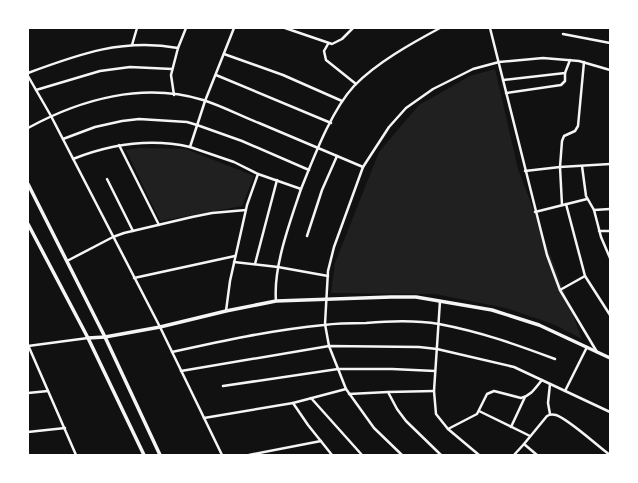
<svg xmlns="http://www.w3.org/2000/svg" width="638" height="483" font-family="'Fira Sans Condensed',sans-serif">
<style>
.green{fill:#202020}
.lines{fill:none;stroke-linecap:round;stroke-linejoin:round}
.minor{stroke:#f5f5f5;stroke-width:2.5}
.tertiary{stroke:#f5f5f5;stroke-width:3.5}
</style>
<rect width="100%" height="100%" fill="#111"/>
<!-- green -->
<g class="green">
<path d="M495,69L518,169L582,339L553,324L506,308L435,294L331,293L335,263L379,152L419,105L470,76Z"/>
<path d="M140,148L186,149L254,176L242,206L160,221L126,150Z"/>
</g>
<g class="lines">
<!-- minor -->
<g class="minor">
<path d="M234,28L205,101L190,147L234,162L258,174"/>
<path d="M285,28L332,44L342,39L353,28"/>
<path d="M490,28L547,255L560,290L597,352"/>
<path d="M563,34L610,43"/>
<path d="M328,44L324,51L326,60L356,84"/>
<path d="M132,45L137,28"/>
<path d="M178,48L186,28"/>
<path d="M224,54L283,75L342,101"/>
<path d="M28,73C79,54 123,38 178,48L171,75L174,95"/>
<path d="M216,75L331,123"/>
<path d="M28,76L51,116L160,327L222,455"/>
<path d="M503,80L565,73L570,60"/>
<path d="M36,90L100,71L130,67L172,69"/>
<path d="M506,93L561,85L565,81V73"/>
<path d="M28,128C81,99 143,82 203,100C222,106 241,116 259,123C294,138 328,152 363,167"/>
<path d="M63,139L95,127L122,121L139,119L187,122L197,125L242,141L309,170"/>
<path d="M119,145L159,225"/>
<path d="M73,159C111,144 150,138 190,147"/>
<path d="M582,166L586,196L594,210"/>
<path d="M525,171L560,167L610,164"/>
<path d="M107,179L133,231"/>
<path d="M566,204L585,276"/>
<path d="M562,205L560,167L562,141L564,136L575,131L578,126L584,62"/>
<path d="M610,209L594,210L601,237L610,258"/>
<path d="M535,212L587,199"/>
<path d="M599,231H610"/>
<path d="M307,236L322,190L337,156"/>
<path d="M67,261L113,237L124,233L192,217L212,213L246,210"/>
<path d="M234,262L278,267L328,276"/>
<path d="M255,264L277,180"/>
<path d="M134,278L235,256"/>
<path d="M560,290L585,276L610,315"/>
<path d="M276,301C273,267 290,222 301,189"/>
<path d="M440,301L434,391L436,414L448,429L479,455"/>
<path d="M226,311L230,281L247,205L258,174L301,189C314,157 331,111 354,86C376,63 412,43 440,28"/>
<path d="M28,345L76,455"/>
<path d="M28,346L88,338"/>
<path d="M172,352C222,341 272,330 324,325C338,323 352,323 366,323C390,321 415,320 439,324C481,332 515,344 555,359"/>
<path d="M181,371L329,346L419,347L437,349L514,367L610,412"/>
<path d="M223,386L338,369H392L435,371"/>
<path d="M565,391L587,347"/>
<path d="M388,392L397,409L406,421L441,455"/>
<path d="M28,393L48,391"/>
<path d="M349,394L388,392L434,391"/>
<path d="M311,398L362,455"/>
<path d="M293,403L346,389"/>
<path d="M479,411L530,436"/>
<path d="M550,414L548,403L550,384"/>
<path d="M204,418L293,403L308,425L332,455"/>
<path d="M511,427L525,397"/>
<path d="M448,429L477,414L487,394L494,391L521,398C531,396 536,387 542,380"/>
<path d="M28,432L65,428"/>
<path d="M524,444L547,416C550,414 552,414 556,415C570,420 596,445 610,455"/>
<path d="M249,455L321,441"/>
<path d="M402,455L374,428L346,389L329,346L325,324L328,271L334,247L363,167L389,127L406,108L433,89L473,69L499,62L543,58L579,61L610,70"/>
<path d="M514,455L524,444L537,455"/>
</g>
<!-- tertiary -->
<g class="tertiary">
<path d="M28,184L105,337L160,455"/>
<path d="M28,224L88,338L144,455"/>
<path d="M88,338L105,337L160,327L226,311L276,301L391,297H416L492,310L539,325L610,358"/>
</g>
</g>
<!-- border -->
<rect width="638" height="483" fill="none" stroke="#ffffff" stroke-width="58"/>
</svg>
